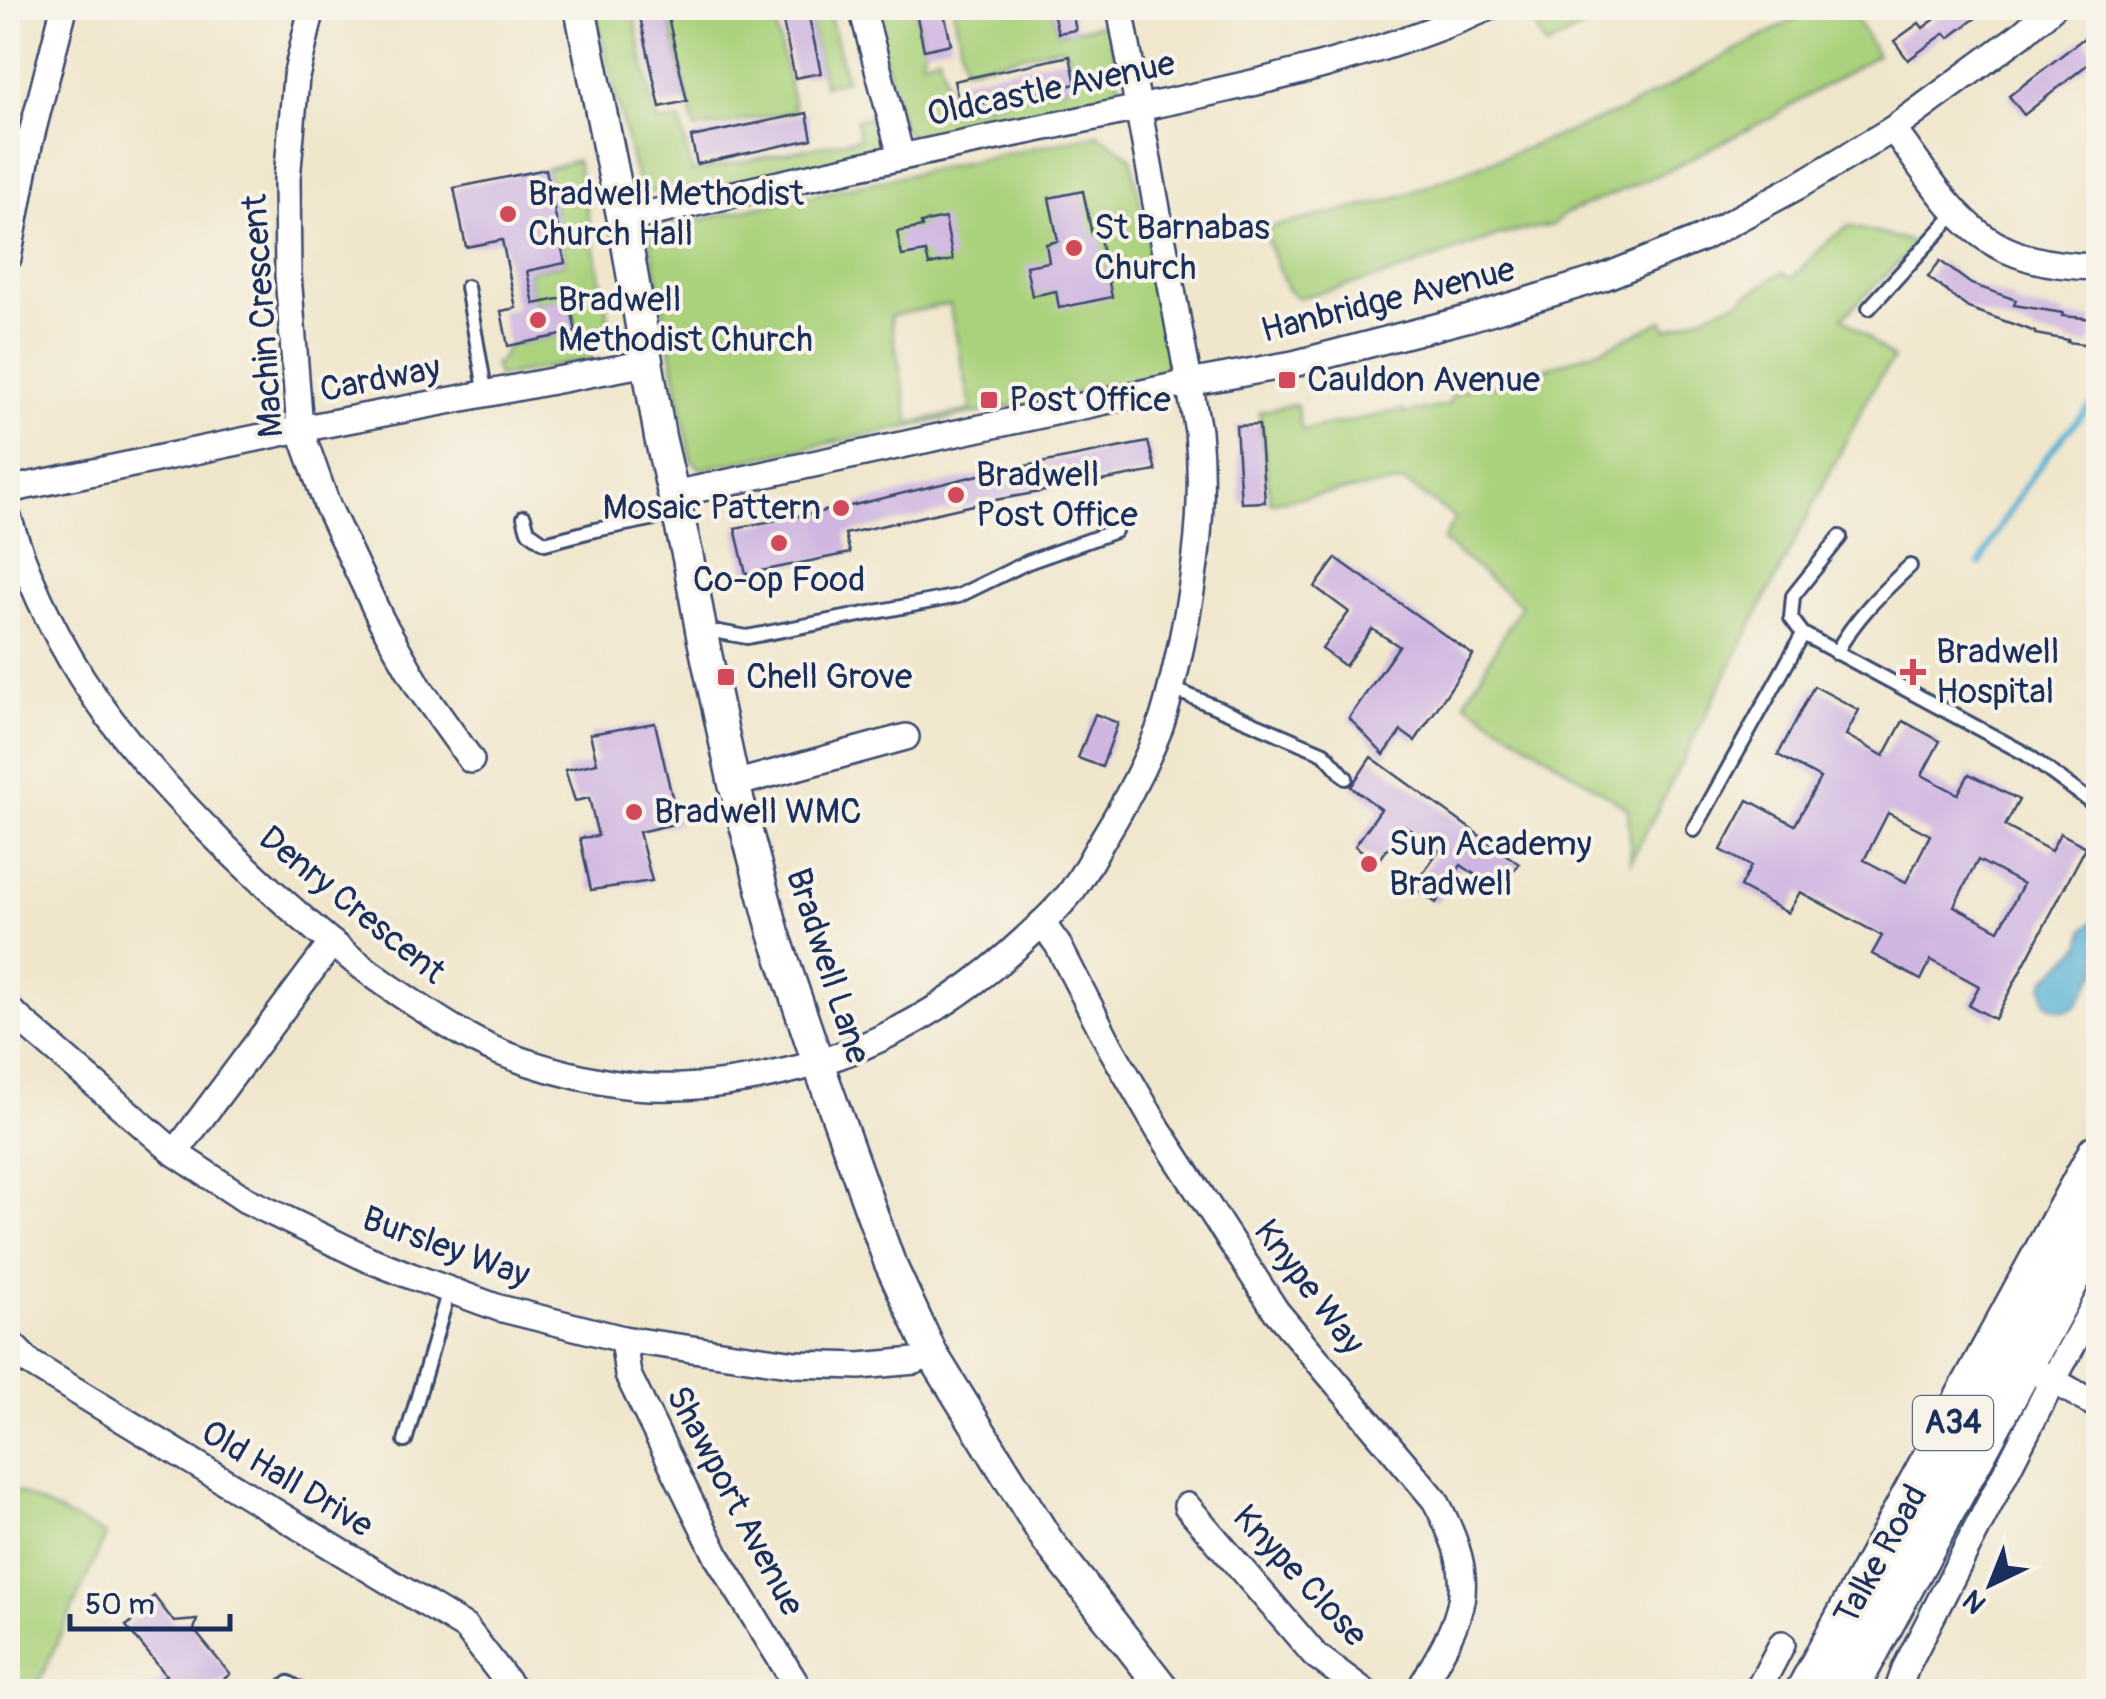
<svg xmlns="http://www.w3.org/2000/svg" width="2106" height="1699" font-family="Pangolin,sans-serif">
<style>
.green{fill:#aad17c;stroke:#62806d;stroke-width:2.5;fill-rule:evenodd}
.water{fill:#59b2d6;stroke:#3a709a;stroke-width:2.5}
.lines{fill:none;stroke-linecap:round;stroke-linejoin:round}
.stream{stroke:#59b2d6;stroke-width:6}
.building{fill:#cfb5e1;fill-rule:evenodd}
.service-casing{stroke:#3b4a6e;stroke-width:18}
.minor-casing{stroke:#3b4a6e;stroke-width:30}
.tertiary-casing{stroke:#3b4a6e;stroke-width:35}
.trunk-casing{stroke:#3b4a6e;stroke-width:45}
.service{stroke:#fff;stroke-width:12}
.minor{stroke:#fff;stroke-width:25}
.tertiary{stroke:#fff;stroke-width:30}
.trunk{stroke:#fff;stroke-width:40}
.poi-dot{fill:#d1495b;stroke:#f7f3e8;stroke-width:4}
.labels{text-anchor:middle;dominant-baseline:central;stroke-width:8;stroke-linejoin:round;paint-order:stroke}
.shield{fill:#f7f3e8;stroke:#5d6a87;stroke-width:2.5}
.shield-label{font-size:32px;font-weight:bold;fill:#1b2f5e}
.street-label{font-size:35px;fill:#1b2f5e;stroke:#f7f3e8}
.poi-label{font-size:35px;fill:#1b2f5e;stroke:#f7f3e8;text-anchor:start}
</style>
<rect width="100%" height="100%" fill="#f7f3e8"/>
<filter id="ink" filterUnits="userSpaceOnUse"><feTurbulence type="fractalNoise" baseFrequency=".01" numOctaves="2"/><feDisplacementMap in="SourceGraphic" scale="20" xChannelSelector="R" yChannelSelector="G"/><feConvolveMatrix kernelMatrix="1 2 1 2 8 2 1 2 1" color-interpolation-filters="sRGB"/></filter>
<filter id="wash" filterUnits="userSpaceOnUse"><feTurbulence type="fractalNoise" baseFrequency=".0048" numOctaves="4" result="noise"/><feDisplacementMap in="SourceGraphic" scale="40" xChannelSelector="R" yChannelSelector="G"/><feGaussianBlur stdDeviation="2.25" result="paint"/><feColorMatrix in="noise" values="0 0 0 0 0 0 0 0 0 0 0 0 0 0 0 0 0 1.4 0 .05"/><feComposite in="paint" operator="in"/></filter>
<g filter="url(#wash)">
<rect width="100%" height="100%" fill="#f0e6cc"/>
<!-- green -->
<g class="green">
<path d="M594,8H632L657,123L680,120L692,172L859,138L856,120L880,115C884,131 884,139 873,152L696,192L695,188L640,193Z"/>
<path d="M667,8H772L795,111L695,130Z"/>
<path d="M807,8H828L846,80L824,85Z"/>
<path d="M872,8H915L924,50L921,61L939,55L953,111L1075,84L1070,56L1060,47L965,68L953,8H1052L1058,33L1109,23L1119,84L1104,103L923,143L912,138L902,126Z"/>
<path d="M1540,8H1624L1546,47L1528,13Z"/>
<path d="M1814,9L1856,18L1877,55L1770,118L1660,174L1565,214L1553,225L1500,235L1389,275L1298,298L1287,289L1262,229L1388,201L1622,111Z"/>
<path d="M1099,134L1131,157L1171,357L1162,372L1154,377L701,469L691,460L650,240L655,229ZM949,304L972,410L910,423L890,316Z"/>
<path d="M577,160L609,320L590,359L498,377L494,364L499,362L508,346L576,332L569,298L534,304L527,271L565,263L546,169Z"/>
<path d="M1849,226L1909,241L1915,246L1843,317L1893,359L1872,390L1631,861L1628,809L1465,702L1521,605L1443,541L1455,518L1404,482L1270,502L1259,412L1296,404L1302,431L1403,410L1404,414L1448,405L1451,396L1483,382L1494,386L1607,347L1663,321L1667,329L1737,302L1782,272L1787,277H1793L1831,239Z"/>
<path d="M8,1487L106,1535L35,1691H8Z"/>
</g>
<!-- water -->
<path class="water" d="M2095,919L2098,920V972C2081,989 2082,1025 2046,1003L2043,988L2045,980L2081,946L2085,929Z"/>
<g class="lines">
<!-- stream -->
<path class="stream" d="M1980,564C2013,500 2046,450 2098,399"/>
</g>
<g id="blocks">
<!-- building -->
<g class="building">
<path d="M638,8H666L687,101L660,107Z"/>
<path d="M780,8H807L821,73L795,78Z"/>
<path d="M915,8H943L951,44L924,50Z"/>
<path d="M1052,8H1071L1076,30L1058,33Z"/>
<path d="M1950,8H1989L1949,38L1945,33L1908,60L1894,41L1919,23L1923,28Z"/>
<path d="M2084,38L2098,56L2024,115L2009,96Z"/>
<path d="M1070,56L1076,84L960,108L954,81Z"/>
<path d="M807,113L812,139L697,164L691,137Z"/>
<path d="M546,169L565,263L527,271L534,304L569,297L576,332L508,346L501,311L516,308L502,240L466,247L454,188Z"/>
<path d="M1083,191L1092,235L1099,234L1112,297L1059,308L1056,291L1032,296L1026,266L1049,262L1046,244L1058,241L1049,198Z"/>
<path d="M945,218L953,260L929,265L926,252L902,256L897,232L922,227L921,223Z"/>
<path d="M1940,261L1971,284L2016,300L2014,305L2063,313L2062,316L2094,319L2091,345L2067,342L2068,340L2035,334V332L1968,308L1928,277Z"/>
<path d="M1259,425L1265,502L1241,503L1236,426Z"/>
<path d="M1148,442L1156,471L995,500L845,534L850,553L746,574L735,528L846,507L979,475Z"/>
<path d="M1336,558L1473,655L1415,741L1401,731L1384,755L1349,718L1399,646L1372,629L1345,666L1322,649L1349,612L1315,587Z"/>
<path d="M1814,686L1859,710L1846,735L1884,756L1903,721L1940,741L1922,775L1958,794L1969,774L2019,800L2005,826L2051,851L2060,833L2086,847L1995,1019L1969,1005L1979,986L1931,960L1921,980L1872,954L1882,936L1800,892L1788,913L1740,887L1751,866L1721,850L1748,800L1795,825L1820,778L1778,755ZM1888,813L1930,835L1906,882L1864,860ZM1978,860L2023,884L1999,930L1954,906Z"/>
<path d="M1095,714L1118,723L1102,767L1078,758Z"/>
<path d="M655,723L678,823L639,832L652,881L591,890L580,838L598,836L589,798L575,801L565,770L597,763L590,734Z"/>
<path d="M1371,757L1519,864L1499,891L1461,865L1436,903L1413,887L1439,850L1404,825L1378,862L1355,846L1381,809L1351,787Z"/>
<path d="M154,1596L174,1622L197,1620L194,1630L230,1674L209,1692H143L166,1675L126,1626L139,1616L136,1610Z"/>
</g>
</g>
</g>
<g filter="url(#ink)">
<use href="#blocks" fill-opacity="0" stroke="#3b4a6e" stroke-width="2.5"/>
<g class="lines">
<defs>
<g id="service">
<path d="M467,287L486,395"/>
<path d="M1869,308L1955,214"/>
<path d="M524,517L528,531L545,543L595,530L676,514"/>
<path d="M1840,537L1793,596L1791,618L1803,634L2026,754L2098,807"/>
<path d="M704,635L719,632L747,637L958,596L1028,562L1115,531"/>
<path d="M1836,653C1855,618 1881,593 1910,566"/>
<path d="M1171,688L1324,753L1346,778"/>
<path d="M1694,830L1803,634"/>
<path d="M405,1441L449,1290"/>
<path d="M278,1692L289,1683L305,1692"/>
</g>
<g id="minor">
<path d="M312,8L296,77L287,179L288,275L300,429L327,505L381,620L420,689L471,760"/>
<path d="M862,8L901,156"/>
<path d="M1893,129C1957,216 1979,265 2098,267"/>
<path d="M623,220C759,188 895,157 1032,130C1185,98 1343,71 1487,8"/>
<path d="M8,258L29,145L64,8"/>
<path d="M8,490L300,429L647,363"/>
<path d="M674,494L1189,383L1293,364L1470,318L1602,278L1702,238L1798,186L1893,129L2022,34L2052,8"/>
<path d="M8,517C26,574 50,627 82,678C121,739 170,792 221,843C281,902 344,958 415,1004C441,1021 468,1039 497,1051C531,1065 568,1075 605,1082C668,1094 738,1084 800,1068C885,1045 961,999 1025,939C1041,924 1058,909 1071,892C1082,877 1091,860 1100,844C1123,807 1144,768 1160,727C1169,701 1175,673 1181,645C1196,574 1205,504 1198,431L1120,8"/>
<path d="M734,784L906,737"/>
<path d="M1042,923L1058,945L1111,1048L1158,1129L1276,1311L1435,1500C1481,1586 1465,1613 1418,1692"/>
<path d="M8,1009L175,1153L246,1200L368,1259L411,1276L499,1308L623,1339L796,1364L860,1366L915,1361L932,1354"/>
<path d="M175,1153L332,943"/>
<path d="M623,1339L628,1375L718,1558L801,1692"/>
<path d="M8,1341L30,1363L466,1628L515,1692"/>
<path d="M2042,1374L2098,1406"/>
<path d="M1187,1506L1315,1655L1365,1692"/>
<path d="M1757,1692L1782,1644"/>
<path d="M1897,1692L1906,1667L2053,1380L2098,1299"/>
</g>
<path id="tertiary" d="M580,8L623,220L660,437L688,558L702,635L734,784L774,933L818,1063L889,1261L932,1354L1048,1541L1166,1692"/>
<g id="trunk">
<path d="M1806,1692L2098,1154"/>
<path d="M1846,1692L2098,1226"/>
</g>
</defs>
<!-- service casing -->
<use href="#service" class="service-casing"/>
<!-- minor casing -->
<use href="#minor" class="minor-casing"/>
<!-- tertiary casing -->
<use href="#tertiary" class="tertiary-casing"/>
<!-- trunk casing -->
<use href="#trunk" class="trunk-casing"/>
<!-- service -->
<use href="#service" class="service"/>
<!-- minor -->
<use href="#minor" class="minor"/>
<!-- tertiary -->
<use href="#tertiary" class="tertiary"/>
<!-- trunk -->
<use href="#trunk" class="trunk"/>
</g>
</g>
<!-- markers -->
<g class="poi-dot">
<circle cx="508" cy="214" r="10"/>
<circle cx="1074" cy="248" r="10"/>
<circle cx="538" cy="320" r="10"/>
<rect x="1277" y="370" width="20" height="20" rx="5"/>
<rect x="979" y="390" width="20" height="20" rx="5"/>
<circle cx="956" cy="495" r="10"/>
<circle cx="841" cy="508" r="10"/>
<circle cx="779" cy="543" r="10"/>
<path d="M1908 657h10v10h10v10h-10v10h-10v-10h-10v-10h10z"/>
<rect x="716" y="667" width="20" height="20" rx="5"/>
<circle cx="634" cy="812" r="10"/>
<circle cx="1369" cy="864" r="10"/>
</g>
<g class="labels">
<!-- shield labels -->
<rect class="shield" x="1913" y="1396" width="80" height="54" rx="8"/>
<g class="shield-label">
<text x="1953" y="1423">A34</text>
</g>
<!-- street labels -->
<g class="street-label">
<text transform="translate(1051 89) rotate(-12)">Oldcastle Avenue</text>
<text transform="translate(1388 300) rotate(-14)">Hanbridge Avenue</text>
<text transform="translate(263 316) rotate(-94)">Machin Crescent</text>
<text transform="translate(380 379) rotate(-11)">Cardway</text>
<text transform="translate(352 905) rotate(39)">Denry Crescent</text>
<text transform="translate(828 966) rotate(72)">Bradwell Lane</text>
<text transform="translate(446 1247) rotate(20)">Bursley Way</text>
<text transform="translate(1309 1287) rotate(53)">Knype Way</text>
<text transform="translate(287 1479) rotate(31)">Old Hall Drive</text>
<text transform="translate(735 1501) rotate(62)">Shawport Avenue</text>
<text transform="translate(1881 1555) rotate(-61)">Talke Road</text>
<text transform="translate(1300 1576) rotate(47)">Knype Close</text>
</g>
<!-- poi labels -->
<g class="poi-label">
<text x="528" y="194">Bradwell Methodist<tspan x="528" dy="40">Church Hall</tspan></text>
<text x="1094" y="228">St Barnabas<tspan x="1094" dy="40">Church</tspan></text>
<text x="558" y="300">Bradwell<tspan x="558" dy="40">Methodist Church</tspan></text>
<text x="1307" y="380">Cauldon Avenue</text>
<text x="1009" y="400">Post Office</text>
<text x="976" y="475">Bradwell<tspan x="976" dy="40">Post Office</tspan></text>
<text x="821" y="508" text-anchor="end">Mosaic Pattern</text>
<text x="779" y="580" text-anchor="middle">Co-op Food</text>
<text x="1936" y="652">Bradwell<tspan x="1936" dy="40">Hospital</tspan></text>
<text x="746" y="677">Chell Grove</text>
<text x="654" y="812">Bradwell WMC</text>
<text x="1389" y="844">Sun Academy<tspan x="1389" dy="40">Bradwell</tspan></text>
</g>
</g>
<!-- margin -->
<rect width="2106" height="1699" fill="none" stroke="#f7f3e8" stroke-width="40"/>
<!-- north arrow -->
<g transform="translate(1991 1584) rotate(223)" stroke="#f7f3e8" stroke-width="8" paint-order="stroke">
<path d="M0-8L18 38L0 25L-18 38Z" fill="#1b2f5e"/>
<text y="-15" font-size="28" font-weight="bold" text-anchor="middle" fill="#1b2f5e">N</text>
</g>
<!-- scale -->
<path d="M70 1614v15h160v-15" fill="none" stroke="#1b2f5e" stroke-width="5"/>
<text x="85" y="1614" font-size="30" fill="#1b2f5e" stroke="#f7f3e8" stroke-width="8" paint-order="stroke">50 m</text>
</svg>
